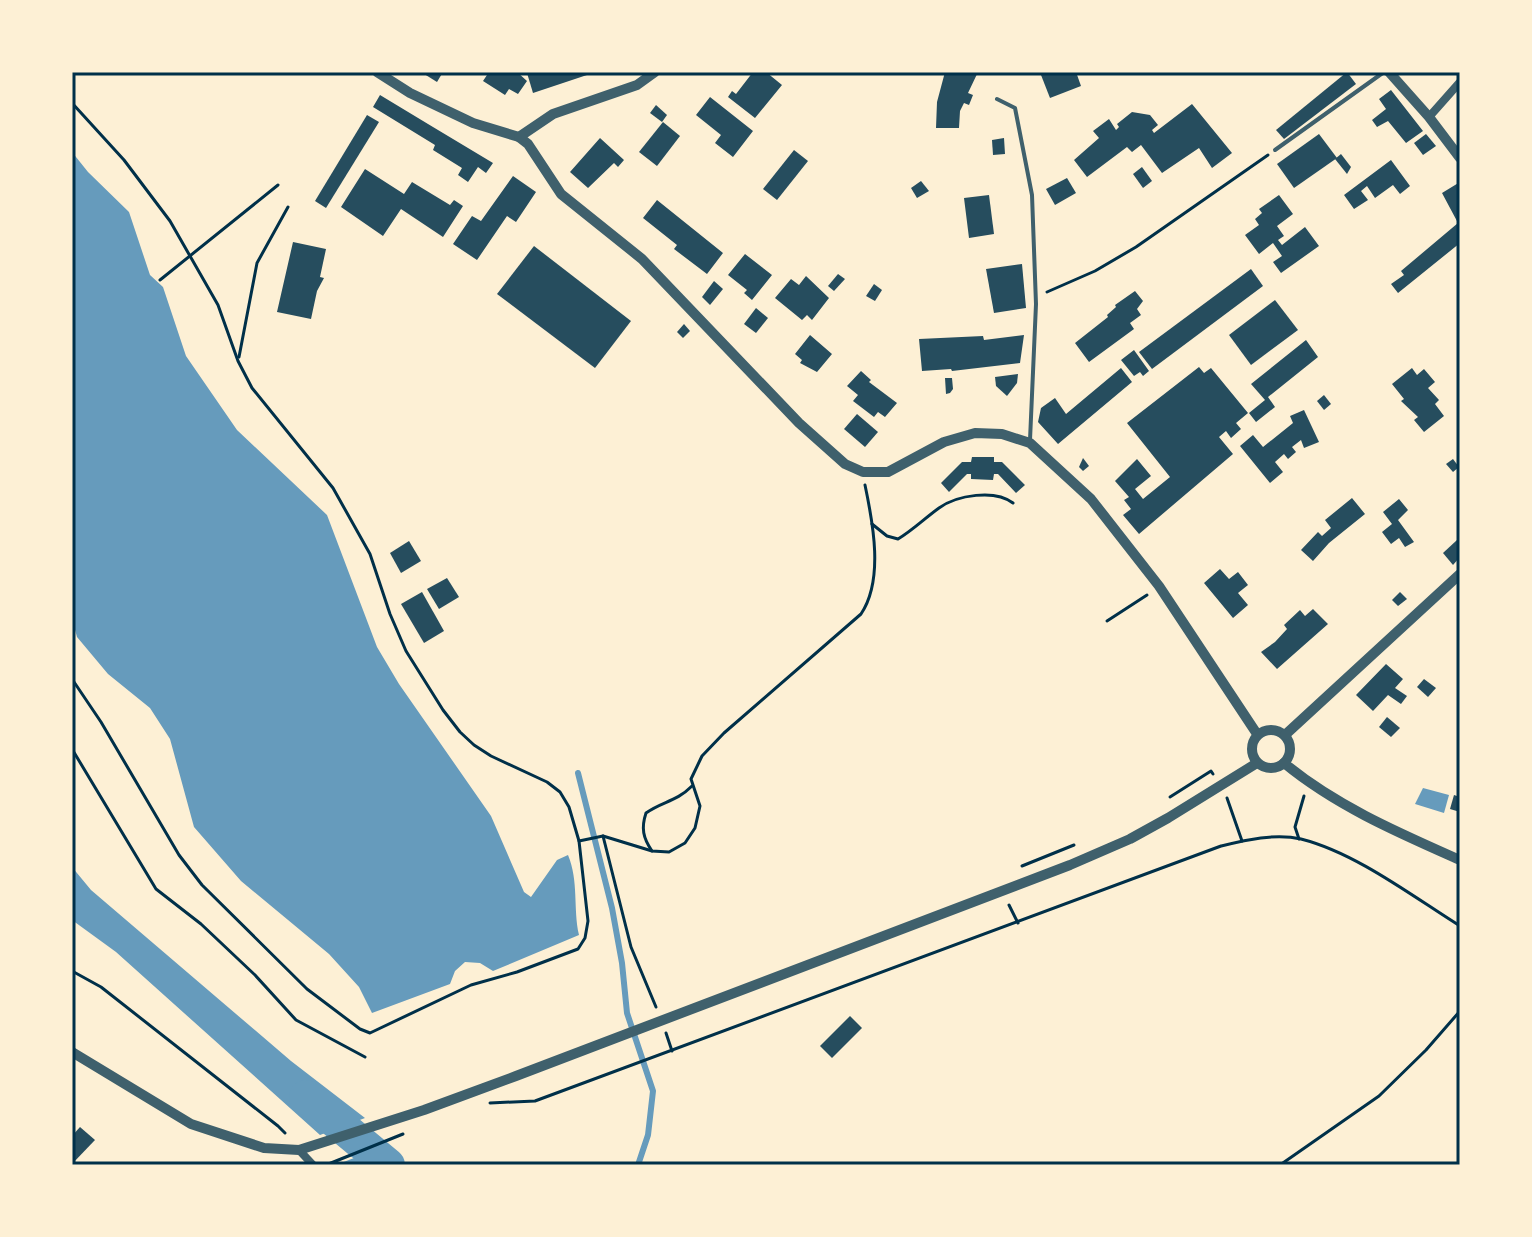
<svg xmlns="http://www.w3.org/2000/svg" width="1532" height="1237" font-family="'Archivo Narrow',sans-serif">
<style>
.water{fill:#669bbc}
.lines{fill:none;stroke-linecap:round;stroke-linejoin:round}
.stream{stroke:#669bbc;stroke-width:6}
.river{stroke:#669bbc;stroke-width:34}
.building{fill:#264d5e}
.path{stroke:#003049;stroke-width:3}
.service{stroke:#3f606c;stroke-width:4}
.minor{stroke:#3f606c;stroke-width:8}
.tertiary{stroke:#3f606c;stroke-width:10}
.neatline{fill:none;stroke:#003049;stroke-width:3}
</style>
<rect width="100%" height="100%" fill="#fdf0d5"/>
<!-- water -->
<g class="water">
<path d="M72,152L88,172L129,212L150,275L163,287L186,356L237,430L327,515L377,647L399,684L491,816L524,892L531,897L557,860L568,855C579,882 573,908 579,935L493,971L480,963L465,962L455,971L450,984L372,1013L359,987L329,954L241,881L194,827L170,739L150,708L108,674L77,637L72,619Z"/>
<path d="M1423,788L1449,795L1444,813L1415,804Z"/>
<path d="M72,867L91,890L291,1061L365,1118L320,1135L116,952L72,920Z"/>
<path d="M380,1148L406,1165L341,1163Z"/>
</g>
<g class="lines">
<!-- stream -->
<path class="stream" d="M578,773L612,908L622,963L627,1013L653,1091L648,1135L638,1165"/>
<!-- river -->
<path class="river" d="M306,1097L388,1165"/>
</g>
<!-- building -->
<g class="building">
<path d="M421,72H443L437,82Z"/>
<path d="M489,72H517L527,81L518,94L509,89L505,95L483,81Z"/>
<path d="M596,72L533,93L527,73L530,72Z"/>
<path d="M753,72H766L782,85L755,118L728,97L732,91L736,94Z"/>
<path d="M945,72H978L968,93L973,95L969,105L964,103L960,111L959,128H936L937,102Z"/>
<path d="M1050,72H1076L1081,86L1050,98L1041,75Z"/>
<path d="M1347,72L1356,84L1284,139L1276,130Z"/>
<path d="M1391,90L1423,131L1406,143L1388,121L1377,127L1372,120L1386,109L1379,99Z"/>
<path d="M380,95L428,124L493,163L486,173L478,167L468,182L458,175L462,168L433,150L435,145L373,107Z"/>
<path d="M710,97L753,131L733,157L715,143L721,135L696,115Z"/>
<path d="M1192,104L1232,153L1212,168L1199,148L1162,173L1141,145L1132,152L1127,147L1087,177L1074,160L1099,138L1093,131L1109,119L1116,130L1119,127L1117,124L1132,112L1150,115L1158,125L1152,130L1154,133Z"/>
<path d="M656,105L667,115L662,122L650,113Z"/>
<path d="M367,115L379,122L326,208L315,201Z"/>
<path d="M663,122L680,136L657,166L639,152Z"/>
<path d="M1319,134L1337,158L1294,188L1277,164Z"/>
<path d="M1426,134L1436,146L1423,155L1414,143Z"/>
<path d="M600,138L624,160L618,167L614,163L588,188L570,172Z"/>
<path d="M1004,138L1005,154L993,155L992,140Z"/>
<path d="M794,150L808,161L777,200L763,189Z"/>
<path d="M1341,154L1351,167L1347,174L1335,159Z"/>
<path d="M1391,160L1410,186L1400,194L1393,185L1375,198L1367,186L1361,191L1368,200L1354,209L1344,195Z"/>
<path d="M1142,167L1152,181L1143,188L1133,174Z"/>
<path d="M365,169L404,194L412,182L450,205L454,200L463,206L443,237L401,209L383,236L341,207Z"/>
<path d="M513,176L536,192L516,222L507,216L477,260L453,244L472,216L481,221Z"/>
<path d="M1067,178L1076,193L1055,205L1046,189Z"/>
<path d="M921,181L929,191L917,198L911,188Z"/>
<path d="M1460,182V243L1398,293L1391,284L1404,275L1401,271L1458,223L1442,193Z"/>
<path d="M989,195L994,234L969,238L964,198Z"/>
<path d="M1279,195L1293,214L1277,226L1284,236L1278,240L1282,245L1305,227L1319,246L1281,273L1273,262L1282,256L1273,243L1259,254L1245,235L1259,225L1255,219L1262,213L1259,209Z"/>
<path d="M657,200L723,253L707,274L674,249L677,245L643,218Z"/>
<path d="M293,242L326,249L320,277L324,278L317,291L311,319L277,312Z"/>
<path d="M534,246L631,321L595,368L497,294Z"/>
<path d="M745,254L772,275L752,300L744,293L747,290L728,275Z"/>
<path d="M1022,264L1026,308L994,313L986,269Z"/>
<path d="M1251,269L1263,286L1152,369L1139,352Z"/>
<path d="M838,274L845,279L834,291L828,286Z"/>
<path d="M806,276L829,298L812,320L807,315L802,320L775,298L791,279L799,285Z"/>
<path d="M714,281L723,289L710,305L702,297Z"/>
<path d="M874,284L882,290L875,301L866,296Z"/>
<path d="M1135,291L1143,301L1137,309L1141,315L1130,323L1134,329L1089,362L1075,343L1108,317L1107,315L1116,307L1115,305Z"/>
<path d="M1275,300L1298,330L1251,365L1229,335Z"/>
<path d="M756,308L768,318L756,333L744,324Z"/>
<path d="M684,324L690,331L683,338L677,332Z"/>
<path d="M810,335L832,354L817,372L800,363L802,360L795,354Z"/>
<path d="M1024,335L1020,363L952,371L951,369L922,371L919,339L983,336L984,340Z"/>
<path d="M1306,340L1318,357L1268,397L1275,407L1256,422L1249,413L1265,400L1251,384Z"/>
<path d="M1134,350L1149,371L1143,376L1140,372L1134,376L1121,360Z"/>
<path d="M1199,367L1204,373L1211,368L1248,413L1236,423L1241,429L1231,438L1226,431L1219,437L1233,454L1139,534L1123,515L1131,509L1124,500L1129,497L1115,481L1137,459L1151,476L1135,489L1143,499L1170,477L1127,423Z"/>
<path d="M1121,368L1132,382L1058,444L1038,422L1041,408L1055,398L1066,414Z"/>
<path d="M1412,368L1417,375L1424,369L1435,382L1428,388L1439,400L1435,404L1444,416L1424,432L1414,420L1418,417L1401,401L1404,399L1392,384Z"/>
<path d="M861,371L871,380L869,382L897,403L885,417L878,412L874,417L853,401L858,395L847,386Z"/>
<path d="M1018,374L1017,383L1007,396L996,386L995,377Z"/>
<path d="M945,378H952L953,389L950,393L946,394Z"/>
<path d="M1324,395L1331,404L1324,410L1317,401Z"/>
<path d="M1304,410L1319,442L1304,448L1301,440L1292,447L1296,452L1288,459L1284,454L1275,462L1283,472L1270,483L1240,446L1253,435L1263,447L1293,423L1290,416Z"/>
<path d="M857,414L878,432L865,447L844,429Z"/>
<path d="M972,457H994V462H1002L1025,485L1016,493L998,474H994L993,480L971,479V474H967L949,492L941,483L962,462H971Z"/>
<path d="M1083,458L1089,466L1083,471L1079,467Z"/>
<path d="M1453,459L1459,467L1453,472L1446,464Z"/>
<path d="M1352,498L1365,514L1329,543L1313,561L1301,550L1318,532L1322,536L1331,528L1325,520Z"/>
<path d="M1399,499L1408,510L1398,520L1414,542L1405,547L1399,538L1391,544L1382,532L1392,524L1383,512Z"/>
<path d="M1457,540L1460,543V557L1453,565L1443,553Z"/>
<path d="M409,541L421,561L401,573L390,553Z"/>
<path d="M1220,569L1229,579L1238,572L1248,585L1238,593L1248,605L1233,618L1204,583Z"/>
<path d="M447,578L459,597L439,609L427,589Z"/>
<path d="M422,592L444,631L424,643L401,604Z"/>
<path d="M1400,592L1407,599L1398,606L1392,600Z"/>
<path d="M1313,609L1328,624L1277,669L1261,652L1275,642L1287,629L1284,625L1300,610L1305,616Z"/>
<path d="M1386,664L1403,679L1395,688L1407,696L1401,704L1388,695L1373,711L1356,695Z"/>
<path d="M1424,679L1436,688L1428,697L1417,687Z"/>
<path d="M1387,717L1400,728L1391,737L1379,727Z"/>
<path d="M1454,795L1460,797V812L1450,809Z"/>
<path d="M850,1016L862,1028L832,1058L820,1046Z"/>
<path d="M80,1127L95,1140L72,1164V1136Z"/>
</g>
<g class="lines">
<!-- path -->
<g class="path">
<path d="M72,103L124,160L170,221L218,305L238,361L252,388L333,488L370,554L390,614L406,651L443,710L460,732L474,745L491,756L547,782L560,792L569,807L579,841L588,921L585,938L578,949L517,972L471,985L370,1033L360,1029L307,989L202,885L179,855L101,722L72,679"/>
<path d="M160,280L278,185"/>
<path d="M1047,292L1095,271L1136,247L1268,155"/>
<path d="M239,357L257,263L288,207"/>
<path d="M872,524L887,536L898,539C913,530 925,518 939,508C957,495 995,489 1013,503"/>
<path d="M1107,621L1147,595"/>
<path d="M72,749L156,889L201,924L255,975L296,1020L365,1057"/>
<path d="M1170,797L1211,771L1213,774"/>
<path d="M1227,798L1242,841"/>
<path d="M603,836L631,947L656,1007"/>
<path d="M1299,839L1295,827L1304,796"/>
<path d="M579,841L603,836L652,851L669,852L685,843L695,828L700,806L691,779L702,756L724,733L861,614C884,580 873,523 865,485"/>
<path d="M652,851C643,838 641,828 646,813C663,801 676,802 692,786"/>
<path d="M1022,866L1074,845"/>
<path d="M1009,905L1018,923"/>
<path d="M72,971L101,987L278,1126L285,1133"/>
<path d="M666,1033L672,1051"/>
<path d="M490,1103L535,1101L1221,846C1246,840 1275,833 1301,839C1356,853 1412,896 1460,926"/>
<path d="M326,1165L403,1134"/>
<path d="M1280,1165L1379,1096L1426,1050L1460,1011"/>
</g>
<!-- service -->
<g class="service">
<path d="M997,99L1015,108L1032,195L1036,304L1030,440"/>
<path d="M1275,150L1384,72"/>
</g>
<!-- minor -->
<g class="minor">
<path d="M1429,117L1460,82"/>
<path d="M299,1150L313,1165"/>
</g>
<!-- tertiary -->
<g class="tertiary">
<path d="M377,72L410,93L473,123L519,137L528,144L561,194L642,259L799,423L845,464L863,472H888L944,442L975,433L1002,434L1030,443L1091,499L1159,586L1257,734"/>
<path d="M1389,72L1429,117L1460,158"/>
<path d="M519,137L553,114L637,85L655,72"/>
<circle cx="1271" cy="749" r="19"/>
<path d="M1285,735L1460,574"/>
<path d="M1284,763C1336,806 1399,833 1460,860"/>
<path d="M72,1052L191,1124L264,1148L299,1150L424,1110L516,1076L1070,865L1130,839L1168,818L1257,763"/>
</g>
</g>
<!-- border -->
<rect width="1532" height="1237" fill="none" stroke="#fdf0d5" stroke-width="148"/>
<rect x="74" y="74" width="1384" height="1089" class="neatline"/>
</svg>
